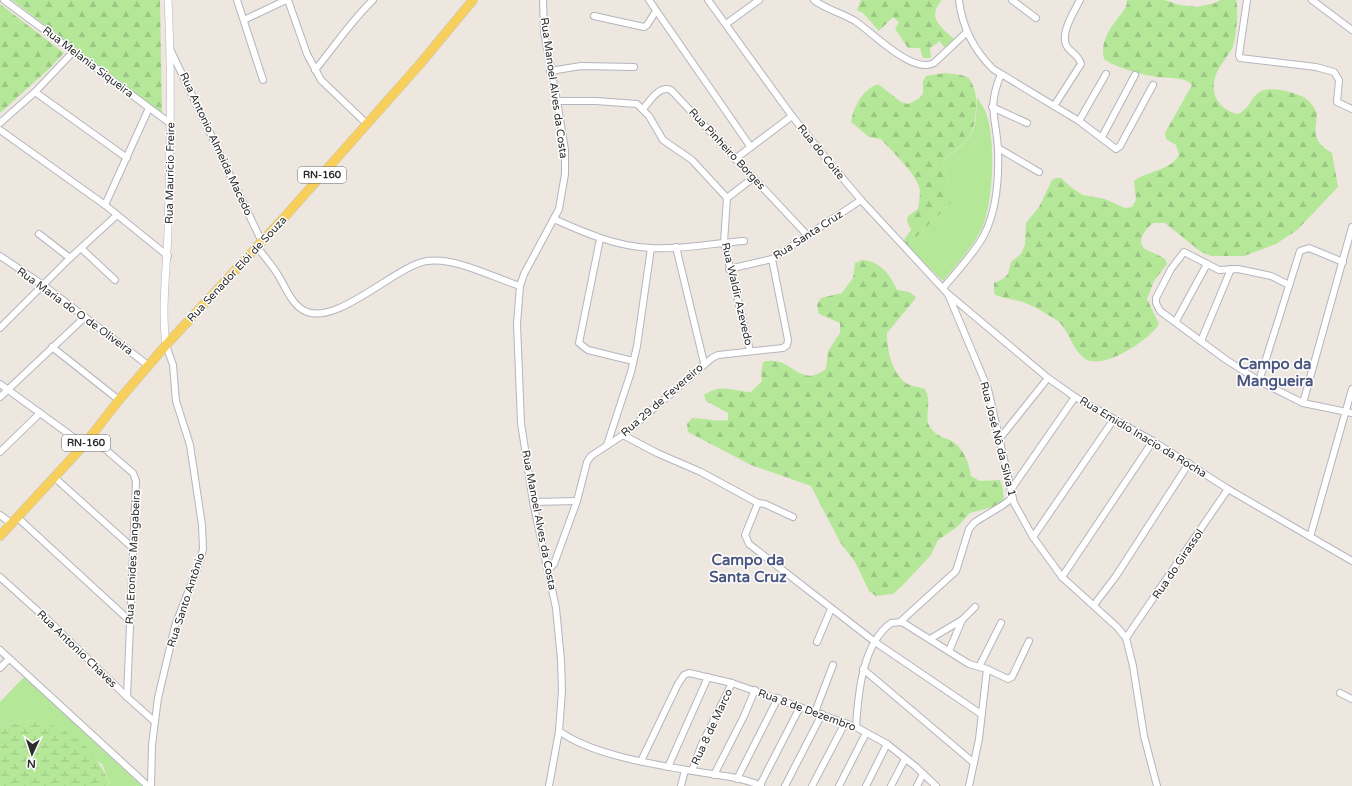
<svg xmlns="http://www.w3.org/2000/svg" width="1352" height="786" font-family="'Varela Round',sans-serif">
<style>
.grass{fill:#b5e799}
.forest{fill:url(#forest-firs)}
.wetland{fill:url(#wetland-marsh)}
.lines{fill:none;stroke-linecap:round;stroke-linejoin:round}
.minor-casing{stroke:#b3b5c0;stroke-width:8}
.tertiary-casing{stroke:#b3b5c0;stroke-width:8}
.primary-casing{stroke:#c8c8c8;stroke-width:10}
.minor{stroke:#fff;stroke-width:6}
.tertiary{stroke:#fff;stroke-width:7}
.primary{stroke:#f6cf5c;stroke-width:9}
.labels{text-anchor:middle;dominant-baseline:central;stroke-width:3;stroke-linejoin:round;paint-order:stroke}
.shield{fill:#fff;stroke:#6c6c6c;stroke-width:1}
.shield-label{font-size:10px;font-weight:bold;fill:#2d2d2d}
.street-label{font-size:11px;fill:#2d2d2d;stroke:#fff}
.district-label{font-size:15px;font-weight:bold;fill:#4a5580;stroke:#fff}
</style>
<defs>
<pattern id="forest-firs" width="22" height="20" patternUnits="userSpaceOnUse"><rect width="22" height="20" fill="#b5e799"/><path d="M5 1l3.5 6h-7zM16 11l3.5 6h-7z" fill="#9cc684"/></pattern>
<pattern id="wetland-marsh" width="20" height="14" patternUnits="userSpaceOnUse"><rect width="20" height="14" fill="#b5e799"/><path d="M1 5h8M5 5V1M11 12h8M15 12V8" fill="none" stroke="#9cc684"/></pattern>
</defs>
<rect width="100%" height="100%" fill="#eee7df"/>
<!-- grass -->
<g class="grass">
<path d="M977,97C980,102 984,108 986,113C996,140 993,197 984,223C977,243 956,265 943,281L907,246L951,203V197L943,161C955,151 972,140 975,123C977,115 976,106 977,97Z"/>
<path d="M24,677L142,786H111L102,764L35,720L0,726V702Z"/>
</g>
<!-- forest -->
<g class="forest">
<path d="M12,0H160L162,114Z"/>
<path d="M861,0H942C926,17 941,27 954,39L945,49L940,41L930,48L931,58H923L920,48H908L895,29L899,22L893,17L879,31L863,13L857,10Z"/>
<path d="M1127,0H1164L1180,5L1197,7L1215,3L1220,0H1236C1239,9 1236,40 1232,49C1227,57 1221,64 1217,72C1208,92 1218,110 1238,114C1251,107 1248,102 1257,94C1267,84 1295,92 1305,98C1311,102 1314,107 1317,113C1315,134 1312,141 1332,153L1338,187L1297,230L1276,244L1244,256H1211L1201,252L1165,223H1153C1147,228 1135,241 1145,249C1150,252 1160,255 1165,259L1167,264L1154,281L1147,299L1159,324C1150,340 1101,372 1084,358C1071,348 1069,328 1055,319C1045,313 1034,306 1023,302C1013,299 1003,299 994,294V283L1003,279L1008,274L1011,262L1021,254L1025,245L1026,223L1039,207L1052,180L1056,178H1061L1072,188L1083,195L1105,199L1125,208L1132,207L1136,200L1134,181C1148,170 1169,172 1179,155L1176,145L1166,139L1165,133L1192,85C1184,76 1169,79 1157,77C1143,75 1114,67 1104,59C1097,31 1130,12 1127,0Z"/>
<path d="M0,4L64,53L50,68L0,113Z"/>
<path d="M945,73L961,75L969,78C975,88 977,96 976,108C975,139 964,142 943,161L951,197V203L907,246L904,240L911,230L907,220L908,216L918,209C919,203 920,196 920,191C918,174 891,151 881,139L869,137L851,122C854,106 862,90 878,84L901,102L908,104L918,99L923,94V81L926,76Z"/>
<path d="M862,260C880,261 890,274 897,290C904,291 912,291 916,298L887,333C887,349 891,372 906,383C911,386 919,387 925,389C933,405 923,417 930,427C935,435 942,437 950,440C963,447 969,462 971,476L980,481L1000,480L1003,489L1004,504L970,513L957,527L938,540L931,555L902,586L893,594L876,596L869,591L855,562L840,542L811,486L751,465L688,432L687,424L692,418C704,418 716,422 728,420V413L706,401L704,395C721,383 732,391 751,392L762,381L761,373L763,362C793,354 798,390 826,369L828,351L840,333V323L819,314L817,305L821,298L842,293L853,278L855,263Z"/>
</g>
<!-- wetland -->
<path class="wetland" d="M35,720C75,730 95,750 111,786H0V726Z"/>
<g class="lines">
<defs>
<g id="minor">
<path d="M4,0L171,124"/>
<path d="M237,0L263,80"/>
<path d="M288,0L307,54L321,80L367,124"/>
<path d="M543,0L544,32L557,101L565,150V174L559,209L524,274L520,286L517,324L521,423L533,502L556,608L561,660L562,691L559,731L549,786"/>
<path d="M649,0L750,146"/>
<path d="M708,0L792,116L829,162L861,200L947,293L1048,378L1075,397L1153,441L1228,489L1352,561"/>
<path d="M814,0C827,10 842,13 855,21C872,32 913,75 934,63L967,32"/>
<path d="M959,0C962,27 974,50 993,69L1079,121L1116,149L1120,146L1153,85"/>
<path d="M1012,0L1036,18"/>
<path d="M1247,0L1239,55L1240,58L1316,67L1334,72L1339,80L1337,102L1352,109"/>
<path d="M1312,0L1352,30"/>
<path d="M594,16L644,27L647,25L656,11"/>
<path d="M244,20L286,0"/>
<path d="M726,24L759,0"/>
<path d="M170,49L261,240"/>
<path d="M315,70C334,47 351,21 373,0"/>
<path d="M550,71L581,66L634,67"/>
<path d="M35,92L127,158"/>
<path d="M557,101H596L637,104L649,116L663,140L692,160L727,198"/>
<path d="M1054,106L1081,64C1080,58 1074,54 1069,49C1057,37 1074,12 1080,0"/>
<path d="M992,107L1027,123"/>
<path d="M643,109C650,101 659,85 671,90L808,236"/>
<path d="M1079,121L1106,74"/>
<path d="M0,123L35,92L73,52"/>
<path d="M0,130L105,205L168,256"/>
<path d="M1102,137L1135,75"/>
<path d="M998,148L1039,172"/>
<path d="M735,159L792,116"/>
<path d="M105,205L149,108"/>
<path d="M554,219C585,233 615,246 650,248C680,250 713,243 744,241"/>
<path d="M39,234L70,258"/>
<path d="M600,239L579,343L588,350L633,361"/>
<path d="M256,246C264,256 272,265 278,275C285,286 291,303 303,310C335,329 396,265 427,261C455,257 492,277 520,286"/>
<path d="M676,247L704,363"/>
<path d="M82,249L115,280"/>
<path d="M0,256L43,285L149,366"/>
<path d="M729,269L772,259L861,200"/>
<path d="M1289,285L1271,276L1257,273L1238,269L1219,270L1184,252L1171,269L1156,298V303L1160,311L1225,359L1259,381L1303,403L1352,413"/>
<path d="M943,288C957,271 974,254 984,235C997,210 999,176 998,149C996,116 987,108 1001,74"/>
<path d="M948,294L988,389L1014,503L1033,537L1062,577L1117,627L1126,638L1133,666L1144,736L1157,786"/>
<path d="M1176,321L1207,264"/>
<path d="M0,328L70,258L117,215"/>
<path d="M1201,341L1231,269"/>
<path d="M52,347L119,400"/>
<path d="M750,351L724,242L727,198L753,178"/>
<path d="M1259,381L1300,251L1309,248L1343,262"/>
<path d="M0,384L84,445"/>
<path d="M0,397L85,317"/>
<path d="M1303,403L1352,227"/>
<path d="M623,435L657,453L701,472L758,503"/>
<path d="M91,437L133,473L136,481L127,697"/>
<path d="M1000,438L1048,378"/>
<path d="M607,445L631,372L637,346L651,248"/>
<path d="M0,452L40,413"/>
<path d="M55,478L134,549"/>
<path d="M1010,491L1075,397"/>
<path d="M533,502L577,501"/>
<path d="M758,503L745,535L749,544L875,642L981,714"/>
<path d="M758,503L765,504L793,517"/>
<path d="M0,515L12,524"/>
<path d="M18,518L130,621"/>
<path d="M1033,537L1114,419"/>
<path d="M1310,537L1352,389"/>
<path d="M548,570L554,564L577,501L587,462L591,456L623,435L712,358L718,355L783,348L787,345L788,340L772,259"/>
<path d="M0,577L50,622L127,697L154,721"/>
<path d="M1062,577L1153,441"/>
<path d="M1094,605L1116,576L1189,463"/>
<path d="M900,622L956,571L969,529L975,522L1003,505L1012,498"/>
<path d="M1126,638L1228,489"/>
<path d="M930,639L962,620L975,607"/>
<path d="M817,642L831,609"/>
<path d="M0,650L148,786"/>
<path d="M949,651L962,620"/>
<path d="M979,667L1001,623"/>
<path d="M0,668L9,659"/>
<path d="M863,669L974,763"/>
<path d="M1340,693L1352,699"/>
<path d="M815,712L833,665"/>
<path d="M856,727C858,695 862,644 891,623L902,622L969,664L987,669L1008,679L1012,677L1029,641"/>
<path d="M559,731C593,756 662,766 705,773C724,776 744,778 761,786"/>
<path d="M641,761L678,684L684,675L689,673L732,683L856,727L887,744L916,767L936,786"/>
<path d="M668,767L708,677"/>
<path d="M692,771L701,746L732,683"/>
<path d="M714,775L744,716L755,690"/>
<path d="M737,779L778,698"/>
<path d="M760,785L800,707"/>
<path d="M151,786L152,745L158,698L175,626L200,561L203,549L202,525L190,445L176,401L173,365L166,345"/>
<path d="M681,786L685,770"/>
<path d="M785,786L822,714"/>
<path d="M812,786L845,723"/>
<path d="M839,786L866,733"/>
<path d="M866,786L887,744"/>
<path d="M891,786L905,759"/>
<path d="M917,786L923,774"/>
<path d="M969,786L979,739L987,669"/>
</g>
<path id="tertiary" d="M166,345C161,307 167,268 168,230C170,153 172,77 168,0"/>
<path id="primary" d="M0,536L84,445L119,400L166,345L281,221L420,64L473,0"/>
</defs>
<!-- minor casing -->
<use href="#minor" class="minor-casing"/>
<!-- tertiary casing -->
<use href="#tertiary" class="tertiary-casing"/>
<!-- primary casing -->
<use href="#primary" class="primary-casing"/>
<!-- minor -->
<use href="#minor" class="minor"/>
<!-- tertiary -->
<use href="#tertiary" class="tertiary"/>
<!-- primary -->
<use href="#primary" class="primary"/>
</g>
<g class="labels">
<!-- shield labels -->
<g class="shield">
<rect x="298" y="167" width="48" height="16" rx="3"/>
<rect x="62" y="435" width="48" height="16" rx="3"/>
</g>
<g class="shield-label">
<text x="322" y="175">RN-160</text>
<text x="86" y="443">RN-160</text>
</g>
<!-- street labels -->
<g class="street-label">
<text transform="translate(88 62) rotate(37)">Rua Melania Siqueira</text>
<text transform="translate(554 88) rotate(82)">Rua Manoel Alves da Costa</text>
<text transform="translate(216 144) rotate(65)">Rua Antonio Almeida Macedo</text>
<text transform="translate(727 149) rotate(47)">Rua Pinheiro Borges</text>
<text transform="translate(821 152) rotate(51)">Rua do Coite</text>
<text transform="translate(170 173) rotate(-89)">Rua Maurício Freire</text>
<text transform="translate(808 235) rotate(-33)">Rua Santa Cruz</text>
<text transform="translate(237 269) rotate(-47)">Rua Senador Elói de Souza</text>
<text transform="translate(737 294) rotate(77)">Rua Waldir Azevedo</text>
<text transform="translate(75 311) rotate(36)">Rua Maria do O de Oliveira</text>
<text transform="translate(662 400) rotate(-41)">Rua 29 de Fevereiro</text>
<text transform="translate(1143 437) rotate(31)">Rua Emidio Inacio da Rocha</text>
<text transform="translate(998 439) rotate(76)">Rua José Nô da Silva 1</text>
<text transform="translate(539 520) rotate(79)">Rua Manoel Alves da Costa</text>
<text transform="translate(133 557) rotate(-87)">Rua Eronides Mangabeira</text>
<text transform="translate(1178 564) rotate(-56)">Rua do Girassol</text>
<text transform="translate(186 600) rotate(-72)">Rua Santo Antônio</text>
<text transform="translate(77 649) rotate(44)">Rua Antonio Chaves</text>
<text transform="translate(807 710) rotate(20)">Rua 8 de Dezembro</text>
<text transform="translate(712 727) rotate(-65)">Rua 8 de Marco</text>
</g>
<!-- district labels -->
<g class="district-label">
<text x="1275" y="364">Campo da<tspan x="1275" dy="17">Mangueira</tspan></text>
<text x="748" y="560">Campo da<tspan x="748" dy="17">Santa Cruz</tspan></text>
</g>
</g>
<!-- north arrow -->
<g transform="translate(32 754) rotate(183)" stroke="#ffffff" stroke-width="3" paint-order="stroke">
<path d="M0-3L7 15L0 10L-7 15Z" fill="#2d2d2d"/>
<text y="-6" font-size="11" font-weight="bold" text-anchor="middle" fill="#2d2d2d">N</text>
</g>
</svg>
